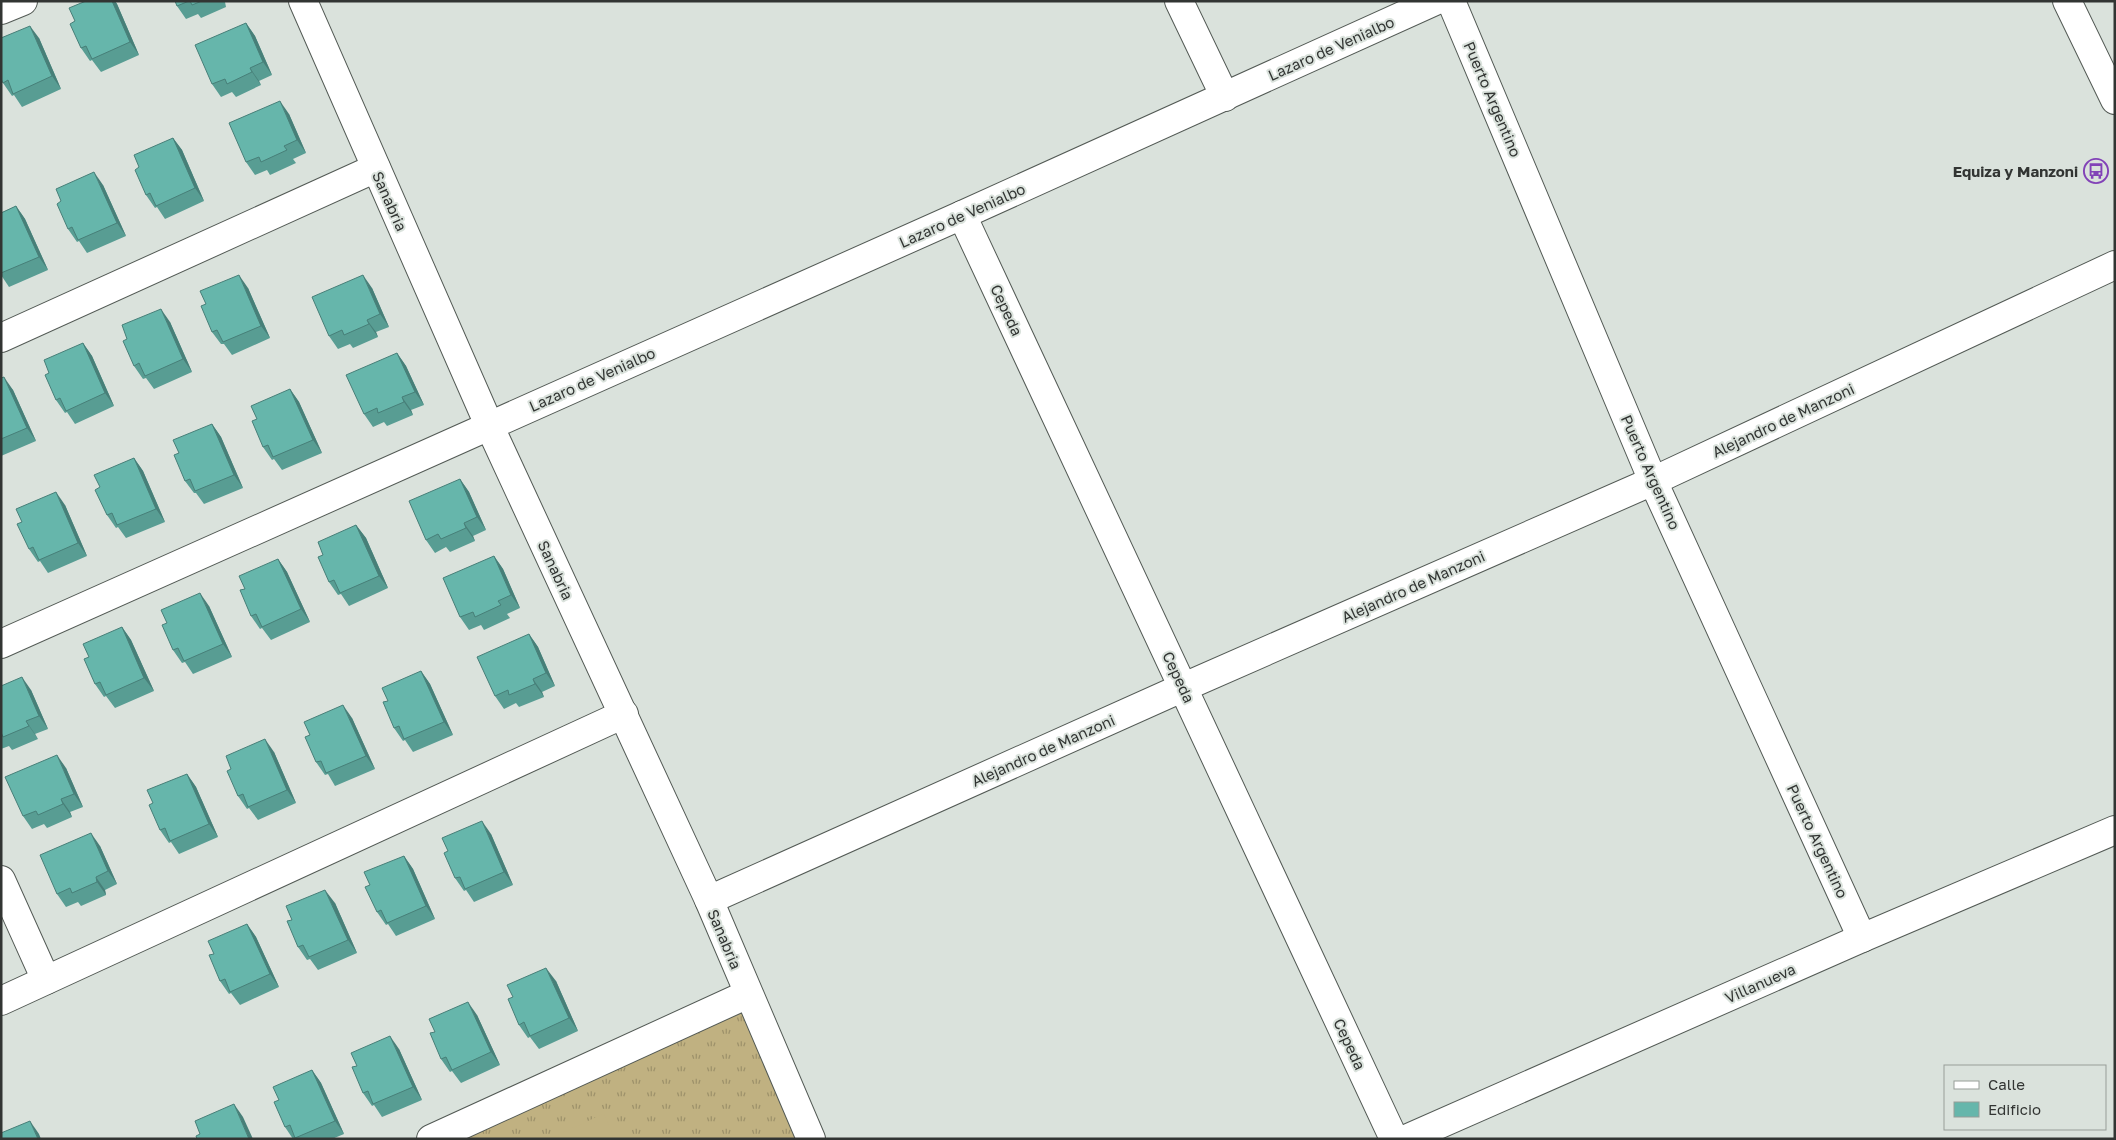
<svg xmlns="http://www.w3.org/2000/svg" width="2116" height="1140" font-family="'Golos Text',sans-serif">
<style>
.grass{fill:url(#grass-tufts)}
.garden{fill:#c0b181}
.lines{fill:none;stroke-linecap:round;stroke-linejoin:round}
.minor-casing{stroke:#535a55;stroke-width:30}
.tertiary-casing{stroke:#535a55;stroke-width:30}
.minor{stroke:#fff;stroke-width:28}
.tertiary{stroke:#fff;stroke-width:28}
.wall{fill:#589d93}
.shaded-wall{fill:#477f78}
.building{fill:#66b6ab;stroke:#477f78}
.labels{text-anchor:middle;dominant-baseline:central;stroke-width:4;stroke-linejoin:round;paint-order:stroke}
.street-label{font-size:15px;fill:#323533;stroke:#dae2dc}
.poi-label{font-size:15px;font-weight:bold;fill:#323533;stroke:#dae2dc;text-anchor:end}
</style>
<defs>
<pattern id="grass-tufts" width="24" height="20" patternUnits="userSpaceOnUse" patternTransform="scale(1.25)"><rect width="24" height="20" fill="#c0b181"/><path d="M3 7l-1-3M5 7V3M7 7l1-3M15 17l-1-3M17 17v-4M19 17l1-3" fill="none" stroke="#9d916a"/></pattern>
</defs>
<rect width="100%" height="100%" fill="#dae2dc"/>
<!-- grass -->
<path class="grass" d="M748,994L811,1139H431Z"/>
<!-- garden -->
<path class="garden" d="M604,1114L615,1139H549L603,1114Z"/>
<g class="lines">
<defs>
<g id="minor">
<path d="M303,1L489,425L709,900L811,1139"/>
<path d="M1179,1L1225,97"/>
<path d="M1451,1L1653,481L1862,938"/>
<path d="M1,10L23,1"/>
<path d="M962,215L1394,1139"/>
<path d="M1,338L376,168"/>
<path d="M1,644L962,215L1435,1"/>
<path d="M1,880L46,980"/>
<path d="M709,900L1184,687L1653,481L2115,265"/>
<path d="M1,1001L624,714"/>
<path d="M431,1139L748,994"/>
<path d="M1406,1139L1862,938L2115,830"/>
</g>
<path id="tertiary" d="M2067,1L2115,100"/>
</defs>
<!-- minor casing -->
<use href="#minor" class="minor-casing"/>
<!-- tertiary casing -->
<use href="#tertiary" class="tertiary-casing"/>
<!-- minor -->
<use href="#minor" class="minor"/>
<!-- tertiary -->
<use href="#tertiary" class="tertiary"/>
</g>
<!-- wall -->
<g class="wall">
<path d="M86,1H115L117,4L139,55L101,72L92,60L90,61L81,48L75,21Z"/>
<path d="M175,1H227L225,2L226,7L201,18L198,14L186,19L177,6Z"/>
<path d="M246,23L255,36L272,75L259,81L261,85L236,97L232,92L221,97L212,84Z"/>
<path d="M39,38L61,89L22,107L14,95L12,96L3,83Z"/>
<path d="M289,114L306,153L293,159L296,163L270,175L267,170L255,175L246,162Z"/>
<path d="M173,138L182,150L204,201L165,219L157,207L155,208L146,195L139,167Z"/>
<path d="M103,185L126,236L87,253L79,241L77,242L68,229Z"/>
<path d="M16,206L25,219L48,270L9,287L1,275V213Z"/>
<path d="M248,288L270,338L232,355L224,344H221L212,332Z"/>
<path d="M372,288L389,327L376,332L378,337L353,348L350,344L338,349L329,336Z"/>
<path d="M170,322L192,372L154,389L146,378L143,379L134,366Z"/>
<path d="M83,343L92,356L114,406L75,424L67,412L65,413L56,400L49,373Z"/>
<path d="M397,353L406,366L424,405L411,410L413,415L387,426L384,422L373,427L364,414Z"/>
<path d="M1,378L13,390L36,441L1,456Z"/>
<path d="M290,389L299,402L322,453L282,470L274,459L272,460L263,447L257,419Z"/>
<path d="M212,424L221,437L243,488L204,504L196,493H194L185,481L179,453Z"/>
<path d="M134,458L143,471L165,522L126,538L118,527L116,528L107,515L100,487Z"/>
<path d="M460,479L469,492L486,530L473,536L475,541L450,552L446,547L435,553L426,540Z"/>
<path d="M65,505L87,556L48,573L40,561L38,562L29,549Z"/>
<path d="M356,525L366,538L388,588L349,606L341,594L338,595L329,582L323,555Z"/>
<path d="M494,556L503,569L520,608L507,614L510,618L484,630L481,625L469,630L460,617Z"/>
<path d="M278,559L287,572L310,622L271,640L262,628L260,629L251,616L245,589Z"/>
<path d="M209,606L232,657L193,674L185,662L182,663L173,650Z"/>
<path d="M122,627L131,640L154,691L115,708L106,696L104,697L95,684L89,657Z"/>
<path d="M529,634L538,647L555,686L542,692L544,697L519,707L516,703L504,709L495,696Z"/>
<path d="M421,671L430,684L453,735L413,752L405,740L403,741L394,728L388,701Z"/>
<path d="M1,686L31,690L48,729L35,734L38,739L12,750L9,746L1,749Z"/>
<path d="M352,718L375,769L335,786L328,774L325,775L316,762Z"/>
<path d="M274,752L296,803L258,820L249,808L247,809L238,796L231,769Z"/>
<path d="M66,768L83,807L70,812L72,817L47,828L44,824L32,829L23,816Z"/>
<path d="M187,774L196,787L218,837L179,854L171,842L169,843L160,830L153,803Z"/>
<path d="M491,834L513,885L474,902L466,890L464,891L455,878Z"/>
<path d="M100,846L117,884L105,890L106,895L81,906L78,902L66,907L57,894Z"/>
<path d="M404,856L413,869L435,919L396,936L388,924L386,925L377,912L370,885Z"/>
<path d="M335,903L357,953L318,970L310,959L307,960L298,947Z"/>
<path d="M247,924L256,937L279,987L240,1005L231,993L229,994L220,981L214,954Z"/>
<path d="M556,981L578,1031L539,1049L530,1037L528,1038L519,1025Z"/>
<path d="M477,1015L500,1065L461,1083L452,1071L450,1072L441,1059Z"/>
<path d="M399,1049L422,1100L382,1117L374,1105L372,1106L363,1093Z"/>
<path d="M312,1070L321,1083L344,1134L332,1139H293L285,1127L279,1100Z"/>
</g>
<!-- shaded-wall -->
<g class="shaded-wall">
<path d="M112,1H115L117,4L139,55L130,42Z"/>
<path d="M246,23L255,36L272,75L263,62Z"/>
<path d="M30,26L39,38L61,89L52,76Z"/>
<path d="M250,68L259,81L261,85L252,72Z"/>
<path d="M280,101L289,114L306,153L297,140Z"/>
<path d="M173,138L182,150L204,201L195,188Z"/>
<path d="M94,172L103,185L126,236L117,223Z"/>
<path d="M16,206L25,219L48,270L39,257Z"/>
<path d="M239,275L248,288L270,338L261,326Z"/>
<path d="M363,275L372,288L389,327L380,314Z"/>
<path d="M161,309L170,322L192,372L183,359Z"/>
<path d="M367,320L376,332L378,337L369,324Z"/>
<path d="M83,343L92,356L114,406L105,393Z"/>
<path d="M397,353L406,366L424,405L415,392Z"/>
<path d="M4,377L13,390L36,441L27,428Z"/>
<path d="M290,389L299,402L322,453L313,440Z"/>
<path d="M402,397L411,410L413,415L404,402Z"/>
<path d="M212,424L221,437L243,488L234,475Z"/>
<path d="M134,458L143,471L165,522L156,509Z"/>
<path d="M460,479L469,492L486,530L477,517Z"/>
<path d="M56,492L65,505L87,556L78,543Z"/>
<path d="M464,523L473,536L475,541L466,528Z"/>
<path d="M356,525L366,538L388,588L379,576Z"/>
<path d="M494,556L503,569L520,608L511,595Z"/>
<path d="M278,559L287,572L310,622L301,609Z"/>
<path d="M200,593L209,606L232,657L223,644Z"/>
<path d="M122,627L131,640L154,691L144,678Z"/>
<path d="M529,634L538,647L555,686L546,673Z"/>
<path d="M421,671L430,684L453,735L444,722Z"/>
<path d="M22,677L31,690L48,729L39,716Z"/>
<path d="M533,679L542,692L544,697L535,684Z"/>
<path d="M343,705L352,718L375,769L366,756Z"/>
<path d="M26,721L35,734L38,739L29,726Z"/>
<path d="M265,739L274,752L296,803L287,790Z"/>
<path d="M57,755L66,768L83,807L74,794Z"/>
<path d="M187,774L196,787L218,837L209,824Z"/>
<path d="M61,799L70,812L72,817L63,804Z"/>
<path d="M482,821L491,834L513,885L504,872Z"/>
<path d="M91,833L100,846L117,884L108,871Z"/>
<path d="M404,856L413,869L435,919L426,906Z"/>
<path d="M96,877L105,890L106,895L97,882Z"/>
<path d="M325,890L335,903L357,953L348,940Z"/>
<path d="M247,924L256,937L279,987L270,974Z"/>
<path d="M546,968L556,981L578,1031L569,1018Z"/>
<path d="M468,1002L477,1015L500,1065L491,1052Z"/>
<path d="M390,1036L399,1049L422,1100L413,1087Z"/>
<path d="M312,1070L321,1083L344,1134L335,1121Z"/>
<path d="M234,1104L243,1117L253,1139H249Z"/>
<path d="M30,1121L39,1134L41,1139H38Z"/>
</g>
<!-- building -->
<g class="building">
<path d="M86,1H112L130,42L92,59L86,46L81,48L70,24L75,21L69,8Z"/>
<path d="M175,1H189L177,6Z"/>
<path d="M190,1H202L192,5Z"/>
<path d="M246,23L263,62L250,68L252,72L227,84L225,79L212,84L195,45Z"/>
<path d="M30,26L52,76L13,94L8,80L3,83L1,79V38Z"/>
<path d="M280,101L297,140L284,146L287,150L261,162L259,157L246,162L229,123Z"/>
<path d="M173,138L195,188L156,206L150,193L146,195L135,170L139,167L134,155Z"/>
<path d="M94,172L117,223L78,240L72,227L68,229L57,204L61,201L56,189Z"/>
<path d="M16,206L39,257L1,273V213Z"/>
<path d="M239,275L261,326L223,342L217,330L212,332L201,306L206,304L200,291Z"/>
<path d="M363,275L380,314L367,320L369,324L344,335L342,330L329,336L312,297Z"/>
<path d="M161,309L183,359L145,376L139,363L134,366L123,341L127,339L122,325Z"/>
<path d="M83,343L105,393L66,411L60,398L56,400L45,375L49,373L44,360Z"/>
<path d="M397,353L415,392L402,397L404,402L378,413L377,408L364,414L346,375Z"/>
<path d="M4,377L27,428L1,439V378Z"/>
<path d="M290,389L313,440L273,457L268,445L263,447L252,421L257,419L251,406Z"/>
<path d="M212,424L234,475L195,491L190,479L185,481L174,455L179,453L173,440Z"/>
<path d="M134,458L156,509L117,525L112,513L107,515L95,490L100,487L94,475Z"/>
<path d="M460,479L477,517L464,523L466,528L441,539L438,534L426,540L409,501Z"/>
<path d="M56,492L78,543L39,560L33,547L29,549L17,524L22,522L16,509Z"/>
<path d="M356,525L379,576L340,593L334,580L329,582L318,557L323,555L318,542Z"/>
<path d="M494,556L511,595L498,601L501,605L475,617L473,612L460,617L443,578Z"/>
<path d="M278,559L301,609L262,627L256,614L251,616L240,590L245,589L239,576Z"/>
<path d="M200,593L223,644L184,661L178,648L173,650L162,625L167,623L161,610Z"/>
<path d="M122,627L144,678L106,695L100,682L95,684L84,659L89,657L83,644Z"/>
<path d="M529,634L546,673L533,679L535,684L509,695L508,690L495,696L477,657Z"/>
<path d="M421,671L444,722L404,739L399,726L394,728L383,702L388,701L382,688Z"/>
<path d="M22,677L39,716L26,721L29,726L3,737L1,732V686Z"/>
<path d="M343,705L366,756L326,773L321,761L316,762L305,737L310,735L304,722Z"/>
<path d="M265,739L287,790L248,807L243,794L238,796L227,771L231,769L226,756Z"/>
<path d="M57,755L74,794L61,799L63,804L38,815L36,811L23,816L5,777Z"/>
<path d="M187,774L209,824L170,841L165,828L160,830L149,805L153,803L147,790Z"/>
<path d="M482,821L504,872L465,889L460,877L455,878L444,853L448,851L442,838Z"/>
<path d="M91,833L108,871L96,877L97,882L72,893L70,888L57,894L40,855Z"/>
<path d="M404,856L426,906L387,923L381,910L377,912L365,887L370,885L364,872Z"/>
<path d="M325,890L348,940L309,957L303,945L298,947L287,921L292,920L286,906Z"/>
<path d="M247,924L270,974L230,992L225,979L220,981L209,955L214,954L208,941Z"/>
<path d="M546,968L569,1018L530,1036L524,1022L519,1025L508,999L513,997L507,985Z"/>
<path d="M468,1002L491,1052L452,1070L446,1057L441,1059L430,1033L435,1032L429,1019Z"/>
<path d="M390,1036L413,1087L373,1104L368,1091L363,1093L352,1067L357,1066L351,1053Z"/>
<path d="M312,1070L335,1121L295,1138L290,1125L285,1127L274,1102L279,1100L273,1087Z"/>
<path d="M234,1104L249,1139H197L196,1136L200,1134L195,1121Z"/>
<path d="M30,1121L38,1139H1V1133Z"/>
</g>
<!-- icons -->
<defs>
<symbol id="bus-ring" viewBox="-11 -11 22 22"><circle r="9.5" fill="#dae2dc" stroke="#8242b7" stroke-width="1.5"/><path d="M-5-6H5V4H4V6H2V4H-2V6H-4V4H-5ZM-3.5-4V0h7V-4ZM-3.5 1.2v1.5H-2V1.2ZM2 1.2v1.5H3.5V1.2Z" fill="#8242b7"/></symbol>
</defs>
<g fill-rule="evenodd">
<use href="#bus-ring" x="2082" y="157" width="28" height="28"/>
</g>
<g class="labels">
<!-- street labels -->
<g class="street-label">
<text transform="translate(1331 48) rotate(-24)">Lazaro de Venialbo</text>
<text transform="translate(1493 99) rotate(67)">Puerto Argentino</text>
<text transform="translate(390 201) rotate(66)">Sanabria</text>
<text transform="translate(962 215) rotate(-24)">Lazaro de Venialbo</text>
<text transform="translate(1007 310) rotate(65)">Cepeda</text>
<text transform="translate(592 379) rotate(-24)">Lazaro de Venialbo</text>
<text transform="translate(1783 420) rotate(-25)">Alejandro de Manzoni</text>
<text transform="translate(1651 472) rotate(66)">Puerto Argentino</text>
<text transform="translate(556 570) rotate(65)">Sanabria</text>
<text transform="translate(1413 586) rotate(-24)">Alejandro de Manzoni</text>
<text transform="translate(1179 677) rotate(65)">Cepeda</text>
<text transform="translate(1043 750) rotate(-24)">Alejandro de Manzoni</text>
<text transform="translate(1818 841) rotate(65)">Puerto Argentino</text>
<text transform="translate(725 939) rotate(67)">Sanabria</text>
<text transform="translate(1760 983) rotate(-24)">Villanueva</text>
<text transform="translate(1350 1044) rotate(65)">Cepeda</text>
</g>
<!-- poi labels -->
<g class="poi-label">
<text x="2078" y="171">Equiza y Manzoni</text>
</g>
</g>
<!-- border -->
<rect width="2116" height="1140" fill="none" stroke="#323533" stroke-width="5"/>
<!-- legend -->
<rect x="1944" y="1065" width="162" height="65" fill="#dae2dc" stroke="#979d98"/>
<rect x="1954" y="1081" width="25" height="8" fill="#ffffff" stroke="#979d98"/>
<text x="1988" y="1090" font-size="15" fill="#323533">Calle</text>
<rect x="1954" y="1102" width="25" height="15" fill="#66b6ab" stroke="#979d98"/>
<text x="1988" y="1115" font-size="15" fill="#323533">Edificio</text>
</svg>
